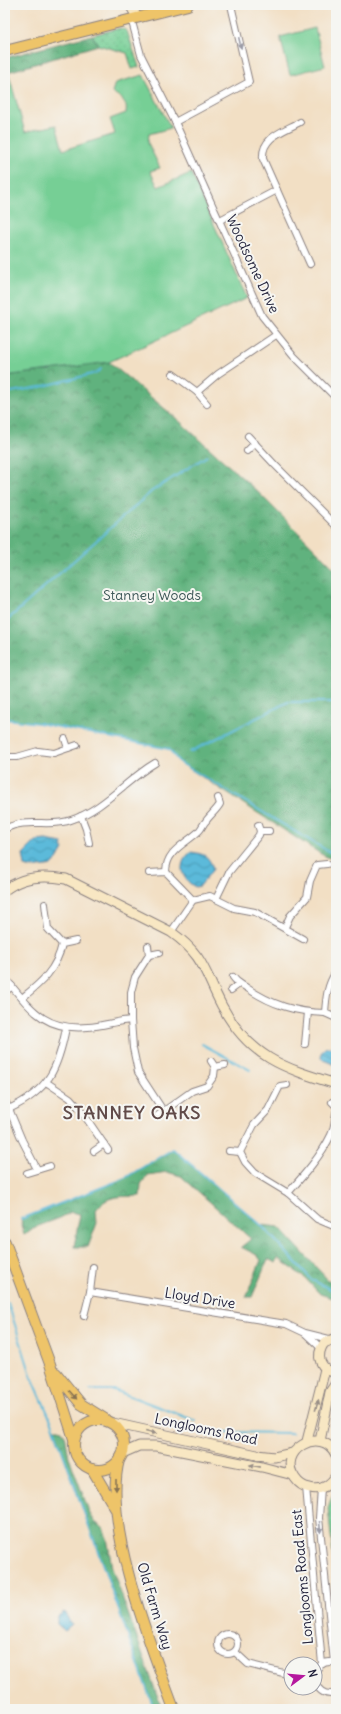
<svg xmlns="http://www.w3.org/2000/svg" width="341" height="1714" font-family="Delius,sans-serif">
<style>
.grass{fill:url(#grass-dots);stroke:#4c7868}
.forest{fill:url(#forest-crowns);stroke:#416a5c}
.park{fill:#76cf95;stroke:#4c7868}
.water{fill:url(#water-waves);stroke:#3e6e8a}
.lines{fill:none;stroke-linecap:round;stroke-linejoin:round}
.stream{stroke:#5bbada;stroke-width:2}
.street-casing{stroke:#8a8080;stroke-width:8}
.secondary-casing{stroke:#8a8080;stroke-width:11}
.primary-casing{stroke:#8a8080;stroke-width:12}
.street{stroke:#fff;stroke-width:6}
.secondary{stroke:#f8e7c3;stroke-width:9}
.primary{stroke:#eec469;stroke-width:10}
.oneway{fill:#9c9ca7}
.oneway2{fill:#887352}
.oneway3{fill:#988e86}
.labels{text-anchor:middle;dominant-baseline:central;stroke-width:4;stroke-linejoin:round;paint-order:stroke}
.street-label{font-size:14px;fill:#22223b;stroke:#f6f6f2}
.park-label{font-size:14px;fill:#3b5656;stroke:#f6f6f2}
.district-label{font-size:18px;font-weight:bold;letter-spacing:1px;fill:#614b49;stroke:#f6f6f2}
</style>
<defs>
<pattern id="grass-dots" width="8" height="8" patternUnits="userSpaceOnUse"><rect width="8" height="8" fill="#76cf95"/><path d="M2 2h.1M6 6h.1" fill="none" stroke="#66b181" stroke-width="1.8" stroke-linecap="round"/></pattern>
<pattern id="forest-crowns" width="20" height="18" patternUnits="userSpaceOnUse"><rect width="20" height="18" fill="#60b27e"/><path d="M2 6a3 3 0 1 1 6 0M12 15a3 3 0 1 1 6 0" fill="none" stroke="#4f9068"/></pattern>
<pattern id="water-waves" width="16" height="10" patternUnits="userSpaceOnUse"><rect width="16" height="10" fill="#5bbada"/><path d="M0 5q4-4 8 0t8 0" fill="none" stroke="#4b97b2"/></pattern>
</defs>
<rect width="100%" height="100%" fill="#f6f6f2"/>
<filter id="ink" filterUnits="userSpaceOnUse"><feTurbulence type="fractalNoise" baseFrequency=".025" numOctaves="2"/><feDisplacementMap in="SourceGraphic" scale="8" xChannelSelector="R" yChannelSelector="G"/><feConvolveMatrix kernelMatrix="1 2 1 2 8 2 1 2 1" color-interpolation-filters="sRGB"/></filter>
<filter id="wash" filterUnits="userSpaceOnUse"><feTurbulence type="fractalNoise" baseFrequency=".012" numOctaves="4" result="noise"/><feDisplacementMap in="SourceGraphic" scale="16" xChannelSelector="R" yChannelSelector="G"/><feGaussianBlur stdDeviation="0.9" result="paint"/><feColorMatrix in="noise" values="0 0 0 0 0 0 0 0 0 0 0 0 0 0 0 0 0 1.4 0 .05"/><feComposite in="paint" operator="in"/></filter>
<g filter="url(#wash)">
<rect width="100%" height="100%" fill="#f2dfc4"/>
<!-- grass -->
<g class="grass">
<path d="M121,28L127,31L139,67L132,69L127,53L98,45L92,35Z"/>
<path d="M336,1491V1581L328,1508L332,1496Z"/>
</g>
<!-- forest -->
<g class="forest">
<path d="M92,35L98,45L8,72L5,58Z"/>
<path d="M109,362L177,419L259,493L336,570V861L321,854L179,762L169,749L39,723L5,719V376Z"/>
<path d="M173,1149L261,1225L279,1227L328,1280L336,1284V1299L320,1294L305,1278L278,1258L276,1263L268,1259L252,1297H246L261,1260L255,1254L241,1247L251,1239L181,1176L167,1172L148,1175L141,1184L140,1196C121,1197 107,1194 96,1210L97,1223L88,1247H74L80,1214L71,1212L60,1218L33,1228L24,1235L21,1219L123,1179Z"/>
<path d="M54,1429H60L65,1435L69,1457L90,1514L95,1522L103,1528L107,1538L112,1568L162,1709H154Z"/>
</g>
<!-- park -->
<g class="park">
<path d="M315,28L325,66L290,75L280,37Z"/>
<path d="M5,61L25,132L56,125L63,150L115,134L110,119L126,113C128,101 121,98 112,92L115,83L143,75L171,128L149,134L148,143L160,168L150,171L158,187L191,173L247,298L109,362L5,376Z"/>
</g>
<!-- water -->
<g class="water">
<path d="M46,840L62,843L63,850L53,865L32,868L25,866L23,854L36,841Z"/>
<path d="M191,852C205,854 209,856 213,869L200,886L195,887C180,878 177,863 191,852Z"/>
<path d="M326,1047L336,1048V1065L323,1060L321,1057L322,1051Z"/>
<path d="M64,1612L72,1625L65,1631L57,1624V1617Z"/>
</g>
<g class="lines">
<!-- stream -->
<g class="stream">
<path d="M5,393L40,387L96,373L101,369"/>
<path d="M5,622L152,491L207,456"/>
<path d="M5,719L39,723L169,749L179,762L336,856"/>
<path d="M190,752L288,702H336"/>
<path d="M202,1044L250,1070"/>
<path d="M21,1219L123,1179L173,1149L261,1225L312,1280L336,1292"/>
<path d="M8,1303L31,1375L53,1425L154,1709"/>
<path d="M90,1390H114L196,1421"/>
<path d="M225,1432L292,1433"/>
</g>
</g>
</g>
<g filter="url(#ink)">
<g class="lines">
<defs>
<g id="street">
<path d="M131,18L141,55L175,122L262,316L294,356L336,398"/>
<path d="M175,122L249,82L231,5"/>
<path d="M300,122C284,131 261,137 263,159L310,264"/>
<path d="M220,220L277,190"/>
<path d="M173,374L197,392"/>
<path d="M207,404L197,392L218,374L276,335"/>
<path d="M248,436L275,465L336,526"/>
<path d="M247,451L255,443"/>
<path d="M65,739L68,748"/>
<path d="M5,757H17L38,751L54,753L77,745"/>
<path d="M81,816L86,829L89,843"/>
<path d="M5,829C26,817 50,828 71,820C104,809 126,780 155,763"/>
<path d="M260,831H269"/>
<path d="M166,872C166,850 186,844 199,831C202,828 203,824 206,821C210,815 216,811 220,804L218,798"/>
<path d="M149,873L166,872L193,900"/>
<path d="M216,899L229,872L259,835L260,831L258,825"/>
<path d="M45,904L48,929L62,944"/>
<path d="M285,927L290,916L307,897L310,881L317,865L327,864"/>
<path d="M171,932L193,900L210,896L234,908L255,912L303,939"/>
<path d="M149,955L159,953"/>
<path d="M336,972C327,985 326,998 325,1013L336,1018"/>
<path d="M233,977C237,983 241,984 247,988C272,1005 295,1012 325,1013"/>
<path d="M5,978C31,1009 44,1031 88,1027C103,1026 117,1021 131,1020L133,1048L138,1072L164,1112"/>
<path d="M231,990L239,984"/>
<path d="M5,992L12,986"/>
<path d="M22,998C41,983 57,969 62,944L76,941"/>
<path d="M131,1020V992L135,977L149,955L148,946"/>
<path d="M305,1044L308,1012"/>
<path d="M215,1067L225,1065"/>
<path d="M46,1082L70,1098L80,1109L108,1150"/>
<path d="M287,1085L280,1086L268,1110L254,1125L240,1152L245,1162L255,1173L288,1193L317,1219L336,1227"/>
<path d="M5,1101L9,1109C49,1090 58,1069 66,1028"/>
<path d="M332,1102L336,1106"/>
<path d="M9,1109L22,1140L37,1169"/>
<path d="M157,1116L192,1091L207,1086L214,1076L215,1067L211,1061"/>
<path d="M94,1151L104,1144"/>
<path d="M229,1151L240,1152"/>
<path d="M27,1173L50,1166"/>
<path d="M288,1193C304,1175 321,1156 331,1135C334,1129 335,1120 336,1113"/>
<path d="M90,1292L93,1267"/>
<path d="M84,1316L90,1292L286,1324L305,1333L329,1339"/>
<path d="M306,1334L321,1348"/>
<path d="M306,1487L322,1664"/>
<path d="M321,1488L319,1518L334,1662"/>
<circle cx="228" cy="1644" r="10"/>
<path d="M235,1652L248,1664L291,1675"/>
<path d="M315,1673C319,1664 326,1660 336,1663"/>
<path d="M315,1683C319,1691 326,1696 336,1693"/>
</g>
<g id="secondary">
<path d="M130,5L137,17"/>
<path d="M5,890C22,876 45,875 66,879L171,932C205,956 204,972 222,1006C250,1058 284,1068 336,1084"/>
<path d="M336,1338L324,1343C315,1356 320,1370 336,1373"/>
<path d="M113,1423L257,1455L274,1457L293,1453"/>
<path d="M307,1441L325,1369"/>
<path d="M320,1441L330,1392L336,1383"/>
<path d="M123,1453L139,1446H156L262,1467L293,1475"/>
<path d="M336,1455C322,1424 275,1451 295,1478C299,1484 303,1487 310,1488C321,1491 330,1485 336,1476"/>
</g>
<g id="primary">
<path d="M5,51L188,5"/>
<path d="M5,1242L50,1364L74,1439"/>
<path d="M56,1373L81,1404L105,1419"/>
<circle cx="99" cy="1445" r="25"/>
<path d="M119,1460C102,1525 151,1646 174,1709"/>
<path d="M92,1469L115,1508"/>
</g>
</defs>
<!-- street casing -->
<use href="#street" class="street-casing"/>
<!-- secondary casing -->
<use href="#secondary" class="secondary-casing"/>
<!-- primary casing -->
<use href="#primary" class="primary-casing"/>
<!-- street -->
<use href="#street" class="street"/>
<!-- secondary -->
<use href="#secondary" class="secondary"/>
<!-- primary -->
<use href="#primary" class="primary"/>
</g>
<!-- one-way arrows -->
<defs><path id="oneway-solid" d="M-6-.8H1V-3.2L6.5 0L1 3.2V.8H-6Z"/></defs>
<g class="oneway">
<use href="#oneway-solid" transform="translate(240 43) rotate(77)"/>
<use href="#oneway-solid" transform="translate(320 1527) rotate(85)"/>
</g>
<g class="oneway2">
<use href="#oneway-solid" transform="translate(73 1395) rotate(48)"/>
<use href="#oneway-solid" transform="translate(116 1485) rotate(90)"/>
</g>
<g class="oneway3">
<use href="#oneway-solid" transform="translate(317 1405) rotate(-73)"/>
<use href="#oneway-solid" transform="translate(151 1432) rotate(15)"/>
<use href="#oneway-solid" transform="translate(255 1466) rotate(-169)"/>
</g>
</g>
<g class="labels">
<!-- street labels -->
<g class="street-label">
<text transform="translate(253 264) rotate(65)">Woodsome Drive</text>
<text transform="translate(200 1298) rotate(9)">Lloyd Drive</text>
<text transform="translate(206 1429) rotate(12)">Longlooms Road</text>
<text transform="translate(302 1577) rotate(-95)">Longlooms Road East</text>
<text transform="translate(155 1606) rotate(73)">Old Farm Way</text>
</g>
<!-- park labels -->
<g class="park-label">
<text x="152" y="595">Stanney Woods</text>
</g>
<!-- district labels -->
<g class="district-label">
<text x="132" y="1112">STANNEY OAKS</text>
</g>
</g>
<!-- margin -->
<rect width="341" height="1714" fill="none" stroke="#f6f6f2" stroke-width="20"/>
<!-- north arrow -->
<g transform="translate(303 1676) rotate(74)"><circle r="19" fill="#f6f6f2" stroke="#a1a1a9"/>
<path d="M0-3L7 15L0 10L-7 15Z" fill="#b5179e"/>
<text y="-6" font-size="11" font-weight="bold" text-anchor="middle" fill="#22223b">N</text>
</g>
</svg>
